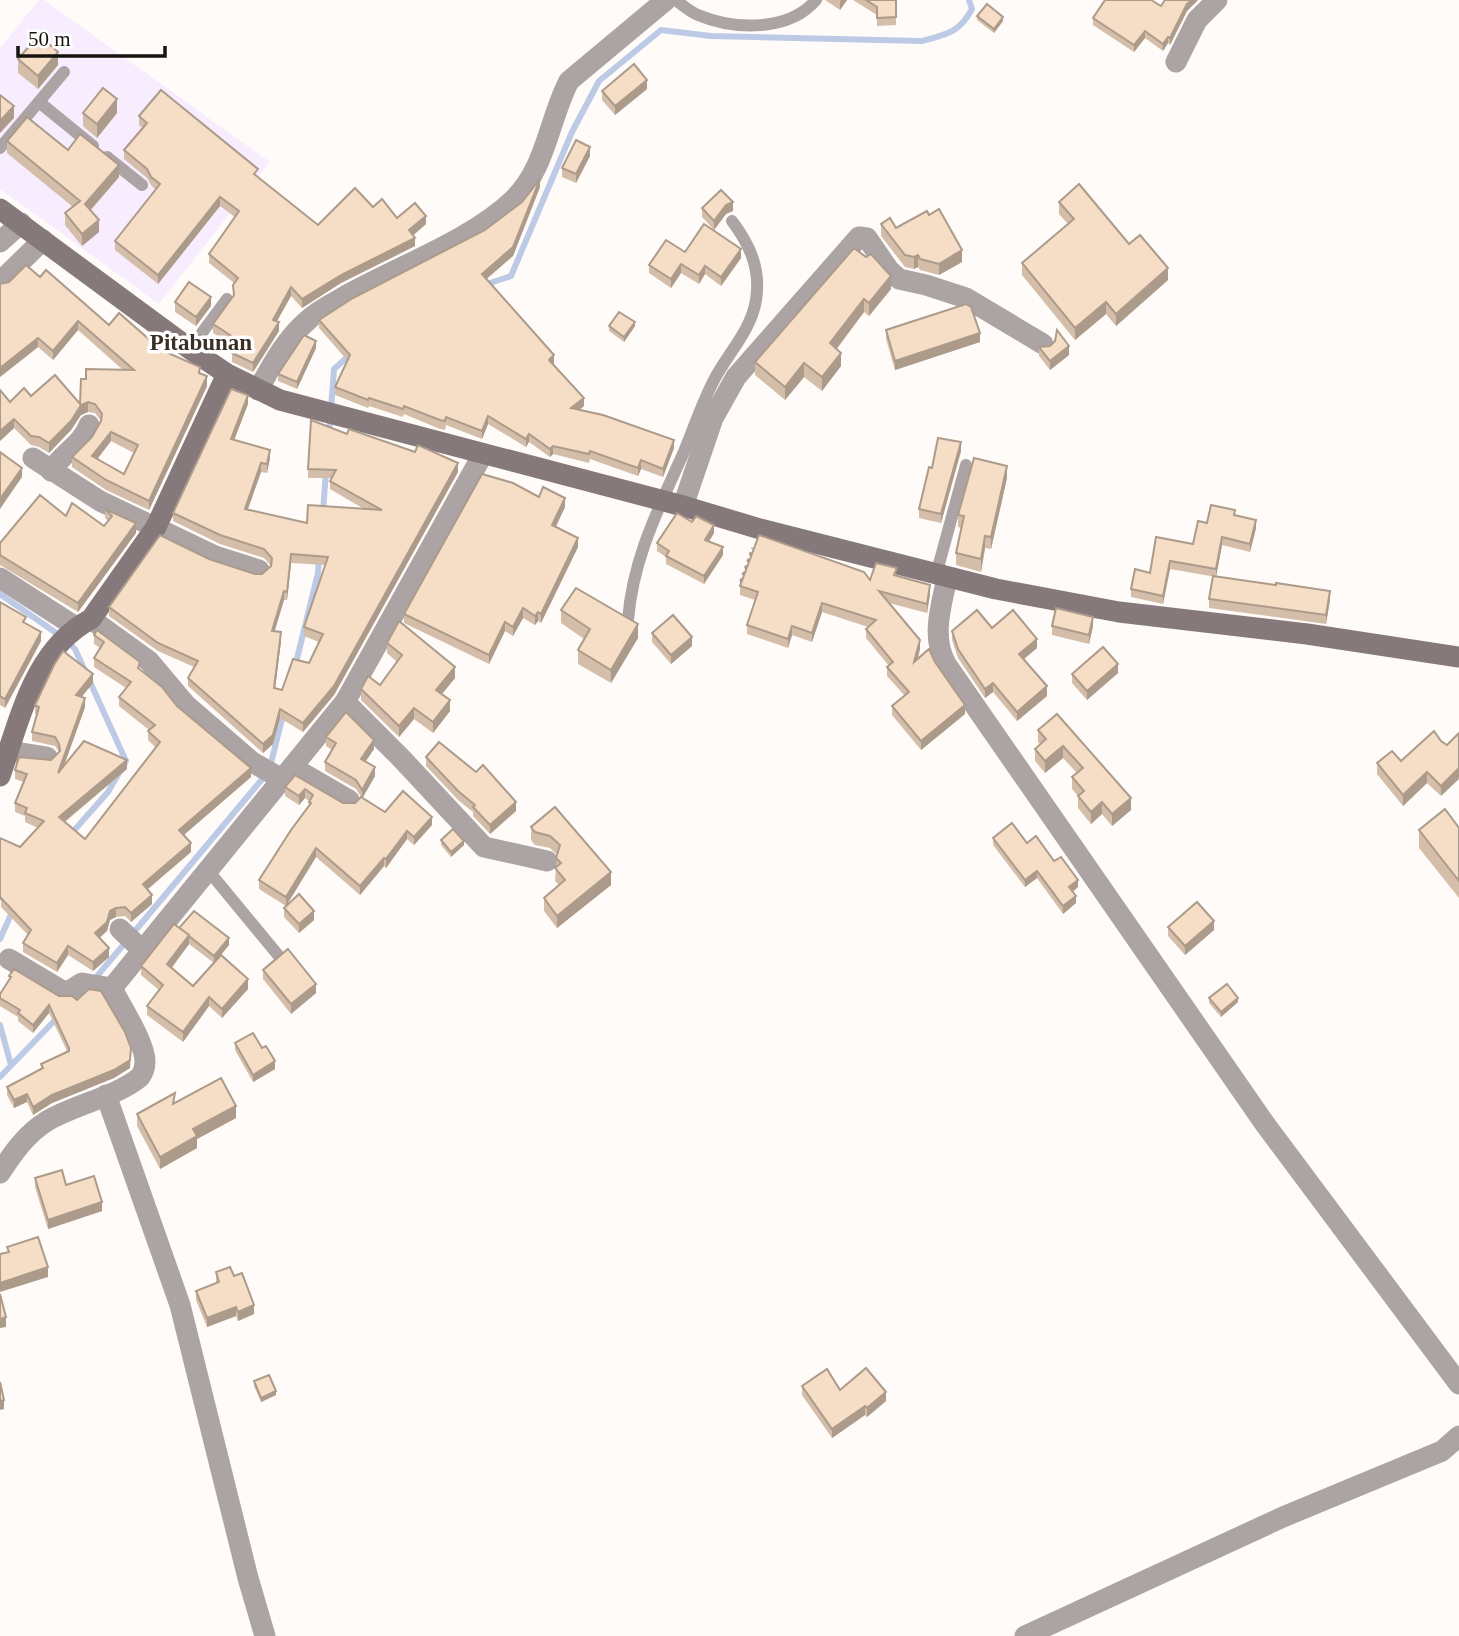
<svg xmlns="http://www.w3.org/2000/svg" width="1459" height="1636" font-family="'Times New Roman',serif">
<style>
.education{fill:#f7edfe}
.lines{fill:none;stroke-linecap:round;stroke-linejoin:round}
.stream{stroke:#bccae6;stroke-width:6}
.path{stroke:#9d9a96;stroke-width:3.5;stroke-dasharray:3.5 3.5;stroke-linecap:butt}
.lane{stroke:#aca3a4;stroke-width:12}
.street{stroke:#aca3a4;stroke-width:21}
.secondary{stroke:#86797b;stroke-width:21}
.wall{fill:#d4bea9;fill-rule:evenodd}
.shaded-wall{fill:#ac9b8a}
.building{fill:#f6ddc5;stroke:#ac9b8a;stroke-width:2;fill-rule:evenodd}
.labels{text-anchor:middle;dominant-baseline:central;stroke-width:7;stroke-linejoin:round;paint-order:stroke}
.quarter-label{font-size:23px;font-weight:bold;fill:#3a2f24;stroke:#fff}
</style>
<rect width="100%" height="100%" fill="#fefbf8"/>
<!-- education -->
<path class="education" d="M39,0H44L270,162L159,304L0,189V48Z"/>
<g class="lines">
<!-- stream -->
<g class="stream">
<path d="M484,285L511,276L572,132L599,81L661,30L711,36L922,41C947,34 959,33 972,9L969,0"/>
<path d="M329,435L334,369L352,353"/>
<path d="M323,512L326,471"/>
<path d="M0,594L65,639L75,649L126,761L108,792L70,835"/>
<path d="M295,667L318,573L319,558"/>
<path d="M0,939L13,910"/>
<path d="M93,981L269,771L284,711"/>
<path d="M0,1025L11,1065"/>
<path d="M0,1077L59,1016"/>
</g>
<!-- path -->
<path class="path" d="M741,582L753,548"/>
<!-- lane -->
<g class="lane">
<path d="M675,0C683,5 690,12 698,15C734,30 789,32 816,0"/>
<path d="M39,102L93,146"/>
<path d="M0,148L64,72"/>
<path d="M107,157L142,185"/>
<path d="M190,349L227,299"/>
<path d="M936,575L966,465"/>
<path d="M628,620C633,558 658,510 683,454C693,430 702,403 714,380C728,353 751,331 756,300C761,269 750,245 732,221"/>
<path d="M207,869L278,955"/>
</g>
<!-- street -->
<g class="street">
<path d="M1176,62L1197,20L1217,0"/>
<path d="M0,242L21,223"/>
<path d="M0,282L43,240"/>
<path d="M258,390C272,365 285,340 307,321C318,310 334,303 347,295C397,267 473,239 513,200C546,169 549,119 569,81L666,0"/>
<path d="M33,458L100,501L215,556L259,570"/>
<path d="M51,471C62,453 82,445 89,425"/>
<path d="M683,506L713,418L736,377L859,237L867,238L889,270L899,279L926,285L966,298L1043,344"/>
<path d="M0,578L76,627"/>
<path d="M947,578C941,607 931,636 946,664L1265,1124L1459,1384"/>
<path d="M91,619L149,661L186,705L252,762L282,779"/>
<path d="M345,702L402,759L484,847L547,861"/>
<path d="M9,751L47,757"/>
<path d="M292,767L349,800"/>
<path d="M120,929L142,950"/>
<path d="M9,959L66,993L82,983L112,988"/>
<path d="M112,988L345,702L483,454"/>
<path d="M106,1095L180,1305L248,1578L265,1636"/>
<path d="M0,1173C13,1153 26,1134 47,1121C73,1105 118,1096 140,1077C143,1073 145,1067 145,1062C145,1042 121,1007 112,988"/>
<path d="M1025,1636L1283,1517L1442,1451L1459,1436"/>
</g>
<!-- secondary -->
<g class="secondary">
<path d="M0,209L190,349L227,374L280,400L683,506L760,529L996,589L1119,612L1307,634L1459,657"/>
<path d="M0,776C20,719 34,649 91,619L156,527L227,374"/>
</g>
</g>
<!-- wall -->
<g class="wall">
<path d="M825,0H847L840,10Z"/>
<path d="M853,0H896V25L877,26V15Z"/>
<path d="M1165,0H1198L1187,11L1170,45L1168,43L1163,51L1145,38L1134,52L1093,25V18L1161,6Z"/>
<path d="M977,16L1003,21L994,33L977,20Z"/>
<path d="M18,59L58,65L38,89L18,73Z"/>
<path d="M647,89L615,115L602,100V91Z"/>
<path d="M83,113H117L97,138L83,126Z"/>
<path d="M139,116L258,177L318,225L373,207L397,218L426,224L413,235L415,246L341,283L302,308L291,296L277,321L279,331L253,372L232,362V353L235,347L213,333V324L234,296V283L209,263V254L235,217L220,206L158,284L115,250V241L156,190L151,185L147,178L124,159V150L143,128L139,125Z"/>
<path d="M7,141L68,150L119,177L91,210L99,232L82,246L65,225V213L73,207L7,153Z"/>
<path d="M590,156L576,183L562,177V168Z"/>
<path d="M540,187L513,256L486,279L554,363L553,364L584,406L579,410L674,448L663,477L641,469L638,476L590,459L589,463L553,454L550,457L529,442L526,447L488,424L482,439L446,425L445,430L440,429L404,414L403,417L369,406L368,408L335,395V387L347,360L319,328V320L485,230Z"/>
<path d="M1059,202L1129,244L1168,280L1116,326L1106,314L1075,340L1022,275V263L1068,224L1059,214Z"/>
<path d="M702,208L733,211L726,214L714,230L702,217Z"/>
<path d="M881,224L896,228L962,262L939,275L920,270L918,267L914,269L905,267L881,236Z"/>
<path d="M854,248L891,289L869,316L864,312L837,349L841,366L822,391L804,377L785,400L755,375V362Z"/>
<path d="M685,252L741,258L721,286L705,274L699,284L681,273L671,288L649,273V265Z"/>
<path d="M40,277L109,325L168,353L200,373L207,386L149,510L106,490L72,467V457L92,437L101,421L95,413L88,412L81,415L71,430L49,453L39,447L31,445L14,428L0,441V390L10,402L31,396L80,404L86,379L123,370L78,330L53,360L38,347L0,377ZM111,441L134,453L124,474L97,459Z"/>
<path d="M175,302L211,306L196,326L175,312Z"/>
<path d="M609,326H635L624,342L609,331Z"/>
<path d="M886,330L980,342L895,370L886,339Z"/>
<path d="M1055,341L1069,355L1050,370L1039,356V347L1050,346Z"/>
<path d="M316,348L297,389L278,381V374Z"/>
<path d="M248,404L234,440L270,458L267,473L261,472L248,509L307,523L364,509L330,489V481L331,478H308V469L347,434L458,472L334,695L303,732L280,718L273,744L263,753L188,686V678L194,667L158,651L109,616V607L209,559L255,574H262L271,566L264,558L220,544L173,521V513ZM291,563L326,565L304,627V636L319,642L309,663L282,690L275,688L281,641L274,632L284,600H287Z"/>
<path d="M961,451L941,523L919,518V509L932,468Z"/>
<path d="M1007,478L991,549L985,548L981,572L956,565V553L961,528L958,527V515Z"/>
<path d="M539,497L565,507L556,527L578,547L541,623L538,621L535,625L523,618L513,636L505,631L489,664L404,623V614Z"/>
<path d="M105,509L136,533L78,612L0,565V543L66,516L104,526L108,521L105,518Z"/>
<path d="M1235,515L1256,528L1250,552L1222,545L1216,577L1170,569L1163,604L1131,597V589L1150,573L1193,544L1207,523Z"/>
<path d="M692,522L714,533L709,541L723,555L704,584L666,564V557L657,551V543Z"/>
<path d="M897,576L930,594L927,613L889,603L920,649L918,659L935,662L965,714L921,750L892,715V706L905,696L887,676V667L889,666L866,638V629L868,627L822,612L812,642L792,635L788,648L747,634V625L755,600L740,595V586L870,580Z"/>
<path d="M1209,599L1330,600L1326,624L1209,608Z"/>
<path d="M0,602L26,624L41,641L5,708L0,705Z"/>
<path d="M561,610L638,638L611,683L578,664V650L584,639L561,623Z"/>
<path d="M1052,626H1093L1089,644L1052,635Z"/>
<path d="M992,628L1037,648L1024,659L1047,696L1017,721L993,692L985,698L958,658L952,640V631Z"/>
<path d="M97,630L140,670L251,777L184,835L191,852L148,889L152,904L131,922L125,916L116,917L110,920L107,931L99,938L109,957L93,971L68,955L57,972L23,952V943L28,935L1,907L0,838L20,847L38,828L25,822V816L15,812V803L24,782L15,779V770L51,760L59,752L55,746L32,741V732L37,715L35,714V705L93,683L81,697L85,707L64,766L127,769L65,822L85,839L156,748L148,740V731L149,730L119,706V697L126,688L94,667V658L100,648L94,644V635Z"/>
<path d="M652,633L692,646L671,664L652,642Z"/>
<path d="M387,643L455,678L442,694L450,711L433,733L414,719L399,737L361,700V689L380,685L397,662L387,653Z"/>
<path d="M1118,673L1087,700L1072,683V674Z"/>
<path d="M1057,714L1131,810L1112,826L1102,814L1091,824L1078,808V796L1072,789V777L1077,773L1063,758L1045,773L1035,761V749L1040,744L1038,742V730Z"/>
<path d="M326,737L374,749L366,761L375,776L362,798L385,812L432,825L414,845L407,839L386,868L384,866L360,895L316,857L286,906L259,889V880L309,807V801L305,798L299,805L285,796V787L295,775L343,803H355L361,797L356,789L325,771V762L332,750L326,746Z"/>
<path d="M1441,741V796L1427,783L1403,806L1377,774V763L1401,761Z"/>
<path d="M426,757L516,811L490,834L473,816V812L458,800L426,766Z"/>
<path d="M555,807L611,885L557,928L544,911V898L559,885L555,881L557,855L550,848L535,845L531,840V827Z"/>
<path d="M1459,828V898L1419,848V830Z"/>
<path d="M993,838L1027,843L1054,861L1078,887L1073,892L1076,903L1063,914L1037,878L1025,887L993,845Z"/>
<path d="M441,840L464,845L451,857L441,845Z"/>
<path d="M284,908L314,920L299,933L284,917Z"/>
<path d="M1168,927L1214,930L1185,955L1168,936Z"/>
<path d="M179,928L229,945L221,955L248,989L222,1018L209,1006L183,1042L147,1015V1006L159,990L141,975V966ZM189,944L214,963L193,986L172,968Z"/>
<path d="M14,969L130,1068L114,1078L52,1103L33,1115L27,1102L14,1108L7,1095V1087L41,1069V1064L67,1051L49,1013L33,1033L18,1021V1017L0,1006V998L9,980V976Z"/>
<path d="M263,970L316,993L291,1014L263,979Z"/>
<path d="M1209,998L1238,1002L1221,1017L1209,1003Z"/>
<path d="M235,1043L275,1069L253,1082L235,1050Z"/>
<path d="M175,1103L236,1118L197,1139V1148L160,1169L137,1126V1114Z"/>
<path d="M35,1178L66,1185L102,1211L48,1229L35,1187Z"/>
<path d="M216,1272L234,1276L254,1314L238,1321L236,1316L207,1327L196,1300V1291L216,1283Z"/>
<path d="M254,1381L276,1395L261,1402L254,1386Z"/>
<path d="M802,1386L840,1390L886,1401L867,1417L865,1415L832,1438L802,1395Z"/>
</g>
<!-- shaded-wall -->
<g class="shaded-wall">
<path d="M841,0H847L840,10V2Z"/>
<path d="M1192,0H1198L1187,11L1170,45V38L1187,4Z"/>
<path d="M1003,17V21L994,33V29Z"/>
<path d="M1145,31V38L1134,52V45Z"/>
<path d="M1168,37V43L1163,51V44Z"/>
<path d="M58,52V65L38,89V76Z"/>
<path d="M647,80V89L615,115V106Z"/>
<path d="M117,99V113L97,138V124Z"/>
<path d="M14,106V118L0,133V121Z"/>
<path d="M590,147V156L576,183V174Z"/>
<path d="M119,165V177L85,216V204Z"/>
<path d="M540,179V187L513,256L482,283V274Z"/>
<path d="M220,197V206L158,284V275Z"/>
<path d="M733,202V211L726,214L714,230V221L726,205Z"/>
<path d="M426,216V224L409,239V230Z"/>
<path d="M99,220V232L82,246V234Z"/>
<path d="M415,238V246L341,283L302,308V299L341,275Z"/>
<path d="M741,249V258L721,286V277Z"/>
<path d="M962,250V262L939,275V264Z"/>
<path d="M918,255V267L914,269V257Z"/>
<path d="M681,264V273L671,288V279Z"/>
<path d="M705,266V274L699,284V275Z"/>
<path d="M1168,268V280L1116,326V314Z"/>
<path d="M891,276V289L869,316V303Z"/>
<path d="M291,287V296L273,328V320Z"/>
<path d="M211,297V306L196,326V317Z"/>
<path d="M864,299V312L830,357V343Z"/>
<path d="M1106,302V314L1075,340V328Z"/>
<path d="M78,321V330L53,360V351Z"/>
<path d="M279,322V331L253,372V363Z"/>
<path d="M635,322V326L624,342V337Z"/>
<path d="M980,333V342L895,370V361Z"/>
<path d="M38,338V347L0,377V368Z"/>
<path d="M316,341V348L297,389V382Z"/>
<path d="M1069,346V355L1050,370V361Z"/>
<path d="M841,353V366L822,391V377Z"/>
<path d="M554,355V363L549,368V360Z"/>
<path d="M804,363V377L785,400V387Z"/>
<path d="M207,376V386L149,510V501Z"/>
<path d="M248,395V404L231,448V439Z"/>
<path d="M584,398V406L571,416V408Z"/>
<path d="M88,402V412L81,415L71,430L49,453V443L81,405Z"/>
<path d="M488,416V424L482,439V431Z"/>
<path d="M14,419V428L0,441V431Z"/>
<path d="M111,432V441L92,466V456Z"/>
<path d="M529,434V442L526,447V439Z"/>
<path d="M674,440V448L663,477V469Z"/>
<path d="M961,442V451L941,523V514Z"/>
<path d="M553,446V454L550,457V449Z"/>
<path d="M270,450V458L267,473V464Z"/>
<path d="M641,460V469L638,476V468Z"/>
<path d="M261,463V472L245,517V509Z"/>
<path d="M458,463V472L334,695L303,732V723Z"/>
<path d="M1007,466V478L991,549V537Z"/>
<path d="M22,468V477L0,509V499Z"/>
<path d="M565,498V507L552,534V525Z"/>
<path d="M1256,520V528L1250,552V544Z"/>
<path d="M136,523V533L78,612V603Z"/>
<path d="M714,525V533L705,548V540Z"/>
<path d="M985,536V548L981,572V559Z"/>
<path d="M1222,537V545L1216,577V569Z"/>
<path d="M578,538V547L541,623V614Z"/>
<path d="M723,547V555L704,584V576Z"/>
<path d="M291,554V563L287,600V592Z"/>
<path d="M1170,561V569L1163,604V596Z"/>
<path d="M930,585V594L927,613V604Z"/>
<path d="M284,591V600L272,640V631Z"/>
<path d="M1330,591V600L1326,624V615Z"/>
<path d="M822,603V612L812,642V633Z"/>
<path d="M523,608V618L513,636V627Z"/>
<path d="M538,612V621L535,625V616Z"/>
<path d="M1093,617V626L1089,644V635Z"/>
<path d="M505,622V631L489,664V655Z"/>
<path d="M638,624V638L611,683V670Z"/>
<path d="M792,626V635L788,648V639Z"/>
<path d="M41,632V641L5,708V699Z"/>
<path d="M281,632V641L274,697V688Z"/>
<path d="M692,637V646L671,664V655Z"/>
<path d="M1037,639V648L1019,663V654Z"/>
<path d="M920,640V649L914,671V662Z"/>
<path d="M1118,664V673L1087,700V691Z"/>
<path d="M455,667V678L436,701V690Z"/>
<path d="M93,674V683L76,704V695Z"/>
<path d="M993,683V692L985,698V689Z"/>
<path d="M1047,686V696L1017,721V712Z"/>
<path d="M85,698V707L58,782V773Z"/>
<path d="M450,700V711L433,733V722Z"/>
<path d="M965,705V714L921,750V741Z"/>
<path d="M414,708V719L399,737V726Z"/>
<path d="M280,709V718L273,744L263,753V744Z"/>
<path d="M374,740V749L361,768V759Z"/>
<path d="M1063,746V758L1045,773V761Z"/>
<path d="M127,760V769L59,826V817Z"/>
<path d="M375,767V776L362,799V790Z"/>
<path d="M251,768V777L179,839V830Z"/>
<path d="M1459,768V779L1441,796V786Z"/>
<path d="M1427,772V783L1403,806V795Z"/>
<path d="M305,789V798L299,805V796Z"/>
<path d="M1131,798V810L1112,826V814Z"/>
<path d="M516,802V811L490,834V825Z"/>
<path d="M1102,802V814L1091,824V812Z"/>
<path d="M432,817V825L414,845V837Z"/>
<path d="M407,831V839L386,868V859Z"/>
<path d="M464,841V845L451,857V852Z"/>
<path d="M191,843V852L143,893V884Z"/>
<path d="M316,848V857L286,906V897Z"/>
<path d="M384,858V866L360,895V886Z"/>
<path d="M1037,871V878L1025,887V880Z"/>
<path d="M611,872V885L557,928V916Z"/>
<path d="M1078,880V887L1069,894V887Z"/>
<path d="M152,895V904L131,922V913Z"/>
<path d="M1076,896V903L1063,914V906Z"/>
<path d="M116,908V917L110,920L107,931L95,942V933L110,911Z"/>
<path d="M314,911V920L299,933V924Z"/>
<path d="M1214,921V930L1185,955V946Z"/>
<path d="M189,935V944L167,973V964Z"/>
<path d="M229,938V945L214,963V956Z"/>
<path d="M68,946V955L57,972V963Z"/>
<path d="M109,948V957L93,971V962Z"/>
<path d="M248,979V989L222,1018V1009Z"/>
<path d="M316,984V993L291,1014V1004Z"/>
<path d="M209,997V1006L183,1042V1032Z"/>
<path d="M1238,998V1002L1221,1017V1012Z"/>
<path d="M49,1005V1013L33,1033V1025Z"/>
<path d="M131,1048L130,1068L114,1078L52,1103L33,1115V1107Z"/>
<path d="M275,1061V1069L253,1082V1075Z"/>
<path d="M27,1094V1102L14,1108V1100Z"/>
<path d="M236,1106V1118L197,1139V1148L160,1169V1157L193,1129Z"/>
<path d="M102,1202V1211L48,1229V1220Z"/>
<path d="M48,1267V1277L0,1292V1283Z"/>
<path d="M254,1305V1314L238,1321V1312Z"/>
<path d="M236,1307V1316L207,1327V1318Z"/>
<path d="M6,1317V1327L0,1328V1319Z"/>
<path d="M276,1391V1395L261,1402V1398Z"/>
<path d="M886,1392V1401L867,1417V1408Z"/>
<path d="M4,1400V1409L0,1410V1401Z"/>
<path d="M865,1406V1415L832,1438V1429Z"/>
</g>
<!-- building -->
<g class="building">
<path d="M866,0H896V17L877,18V7Z"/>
<path d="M1105,0H1151L1161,6L1165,0H1192L1187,4L1170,38L1168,37L1163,44L1145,31L1134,45L1093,18Z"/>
<path d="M987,4L1003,17L994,29L977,16Z"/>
<path d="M39,35L58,52L38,76L18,59Z"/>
<path d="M634,64L647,80L615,106L602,91Z"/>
<path d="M103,88L117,99L97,124L83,113Z"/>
<path d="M161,90L258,169L254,174L318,225L355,188L373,207L382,199L397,218L415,203L426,216L409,230L415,238L341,275L302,299L291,287L273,320L279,322L253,363L232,353L238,340L213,324L234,295L233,285L238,278L209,254L239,211L220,197L158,275L115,241L160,184L151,177L147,169L124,150L147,123L139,116Z"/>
<path d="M0,95L14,106L0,121Z"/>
<path d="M27,117L68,150L80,134L119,165L85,204L99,220L82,234L65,213L80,201L7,141Z"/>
<path d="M576,140L590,147L576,174L562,168Z"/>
<path d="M540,179L513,247L482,274L554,355L549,360L584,398L571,408L603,415L674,440L663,469L641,460L638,468L590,451L589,454L553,446L550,449L529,434L526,439L488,416L482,431L446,417L445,421L440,420L404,406L403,409L369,398L368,400L335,387L350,355L319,320L353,298L485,230L522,202Z"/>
<path d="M1079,184L1129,244L1140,235L1168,268L1116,314L1106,302L1075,328L1022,263L1074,219L1059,202Z"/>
<path d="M721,190L733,202L726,205L714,221L702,208Z"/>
<path d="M939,209L962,250L939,264L920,259L918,255L914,257L905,255L881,224L890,218L896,228L927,211L929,215Z"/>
<path d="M704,224L741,249L721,277L705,266L699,275L681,264L671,279L649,265L666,240L685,252Z"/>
<path d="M854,248L866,257L871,254L891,276L869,303L864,299L830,343L841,353L822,377L804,363L785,387L755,362Z"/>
<path d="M26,265L40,277L46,270L109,325L119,313L159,348L162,346L168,353L200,367L199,373L207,376L149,501L106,480L72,457L92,437L101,421L102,414L95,404L88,402L81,405L71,421L49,443L39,437L31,436L14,419L0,431V390L10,402L24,388L31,396L55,375L80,404L81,379H86V369L134,370L78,321L53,351L38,338L0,368V284L9,282ZM111,432L138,445L124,474L92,456Z"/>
<path d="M189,282L211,297L196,317L175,302Z"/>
<path d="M966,304L971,307L980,333L895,361L886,330Z"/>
<path d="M619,312L635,322L624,337L609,326Z"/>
<path d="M1057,330L1069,346L1050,361L1039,347L1050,346L1055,341Z"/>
<path d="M304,335L316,341L297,382L278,374Z"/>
<path d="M231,389L248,395L231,439L270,450L267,464L261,463L245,509L307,523L308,505L382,510L330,481L336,470L308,469L311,420L347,434L349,429L415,452L418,445L458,463L334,686L303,723L280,709L273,735L263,744L188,678L198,661L158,643L109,607L160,535L209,559L255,574H262L271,566L272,558L264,549L220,535L173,513ZM291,554L328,557L304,627L323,634L309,663L293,659L282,690L274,688L281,632L272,631L284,591L287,592Z"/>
<path d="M938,438L961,442L941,514L919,509L929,467L932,468Z"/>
<path d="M0,452L22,468L0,499Z"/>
<path d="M974,458L1007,466L991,537L985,536L981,559L956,553L964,516L958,515Z"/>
<path d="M482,474L513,483L539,497L543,487L565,498L552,525L578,538L541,614L538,612L535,616L523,608L513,627L505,622L489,655L404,614Z"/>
<path d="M40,495L66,516L72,503L104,526L112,516L105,509L136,523L78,603L0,555V543Z"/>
<path d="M1211,505L1235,510L1234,515L1256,520L1250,544L1222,537L1216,569L1170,561L1163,596L1131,589L1135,569L1150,573L1156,537L1193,544L1198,521L1207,523Z"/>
<path d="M677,513L692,522L696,516L714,525L705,540L723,547L704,576L666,556L669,551L657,543Z"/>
<path d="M759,535L864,572L870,580L876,563L897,568L894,575L930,585L927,604L879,591L920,640L914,662L929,649L935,662L965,705L921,741L892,706L909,692L887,667L893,662L866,629L876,620L822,603L812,633L792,626L788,639L747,625L758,592L740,586Z"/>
<path d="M1213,576L1276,585V583L1330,591L1326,615L1209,599Z"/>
<path d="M576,588L638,624L611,670L578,650L590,629L561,610Z"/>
<path d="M0,602L26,617L23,622L41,632L5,699L0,696Z"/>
<path d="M1056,608L1093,617L1089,635L1052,626Z"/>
<path d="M977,610L992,628L1013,610L1037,639L1019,654L1047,686L1017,712L993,683L985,689L958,649L952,631Z"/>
<path d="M673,615L692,637L671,655L652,633Z"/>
<path d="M399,621L455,667L436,690L450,700L433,722L414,708L399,726L361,689L368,676L380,685L402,655L387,643Z"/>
<path d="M97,630L140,662L138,668L162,687L177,706L251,768L179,830L191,843L143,884L152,895L131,913L125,907L116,908L110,911L107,922L95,933L109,948L93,962L68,946L57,963L23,943L31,930L1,898L0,899V838L20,847L44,821L25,813L27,808L15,803L27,774L15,770L19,757L51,760L60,751L59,744L55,737L32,732L39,707L35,705L54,665L63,651L93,674L76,695L85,698L58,773L84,741L127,760L59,817L85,839L160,742L148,731L155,725L119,697L131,682L94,658L104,642L94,635Z"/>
<path d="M1103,647L1118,664L1087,691L1072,674Z"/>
<path d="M346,712L374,740L361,759L375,767L362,790L356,780L325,762L336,743L326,737Z"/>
<path d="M1057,714L1131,798L1112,814L1102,802L1091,812L1078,796L1084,791L1072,777L1083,768L1063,746L1045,761L1035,749L1046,739L1038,730Z"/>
<path d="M1434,731L1441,741L1447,745L1459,733V768L1441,786L1427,772L1403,795L1377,763L1392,751L1401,761Z"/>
<path d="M439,742L476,772L483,765L516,802L490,825L473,807L475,805L458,791L426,757Z"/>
<path d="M295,775L343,803H355L361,797L385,812L403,791L432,817L414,837L407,831L386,859L384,858L360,886L316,848L286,897L259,880L291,830L311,803L309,802L313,795L305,789L299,796L285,787Z"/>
<path d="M555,807L611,872L557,916L544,898L565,880L555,868L561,863L556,858L560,845L550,836L535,832L531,827Z"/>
<path d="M1445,809L1459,828V881L1419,830Z"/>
<path d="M1012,823L1027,843L1036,836L1054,861L1061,857L1078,880L1069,887L1076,896L1063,906L1037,871L1025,880L993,838Z"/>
<path d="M453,829L464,841L451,852L441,840Z"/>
<path d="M299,894L314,911L299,924L284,908Z"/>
<path d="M1197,902L1214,921L1185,946L1168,927Z"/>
<path d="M194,911L229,938L214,956L179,928Z"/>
<path d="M174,924L189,935L167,964L193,986L221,955L248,979L222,1009L209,997L183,1032L147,1006L163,985L141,966Z"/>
<path d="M288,949L316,984L291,1004L263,970Z"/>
<path d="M14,969L59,996H72L77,1000L89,989L101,991L125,1032L131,1048L130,1060L114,1070L52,1095L33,1107L27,1094L14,1100L7,1087L43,1068L41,1064L69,1051V1048L49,1005L33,1025L18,1013L20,1010L0,998V994L11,977L9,976Z"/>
<path d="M1227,984L1238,998L1221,1012L1209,998Z"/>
<path d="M253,1033L262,1048L266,1046L275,1061L253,1075L235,1043Z"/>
<path d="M221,1078L236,1106L193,1129L197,1136L160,1157L137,1114L175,1093L173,1104Z"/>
<path d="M62,1170L66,1185L94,1176L102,1202L48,1220L35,1178Z"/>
<path d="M38,1237L48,1267L0,1283V1254L9,1252L7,1247Z"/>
<path d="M230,1267L234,1276L242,1273L254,1305L238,1312L236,1307L207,1318L196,1291L219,1282L216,1272Z"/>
<path d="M0,1294L6,1317L0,1319Z"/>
<path d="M866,1368L886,1392L867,1408L865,1406L832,1429L802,1386L827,1369L840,1390Z"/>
<path d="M269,1375L276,1391L261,1398L254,1381Z"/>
<path d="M0,1382L4,1400L0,1401Z"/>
</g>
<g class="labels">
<!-- quarter labels -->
<g class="quarter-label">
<text x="201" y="342">Pitabunan</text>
</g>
</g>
<!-- scale -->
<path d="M18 46v10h147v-10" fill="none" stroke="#17130e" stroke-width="3.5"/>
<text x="28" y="46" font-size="21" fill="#17130e" stroke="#ffffff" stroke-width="5" paint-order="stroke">50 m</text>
</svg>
